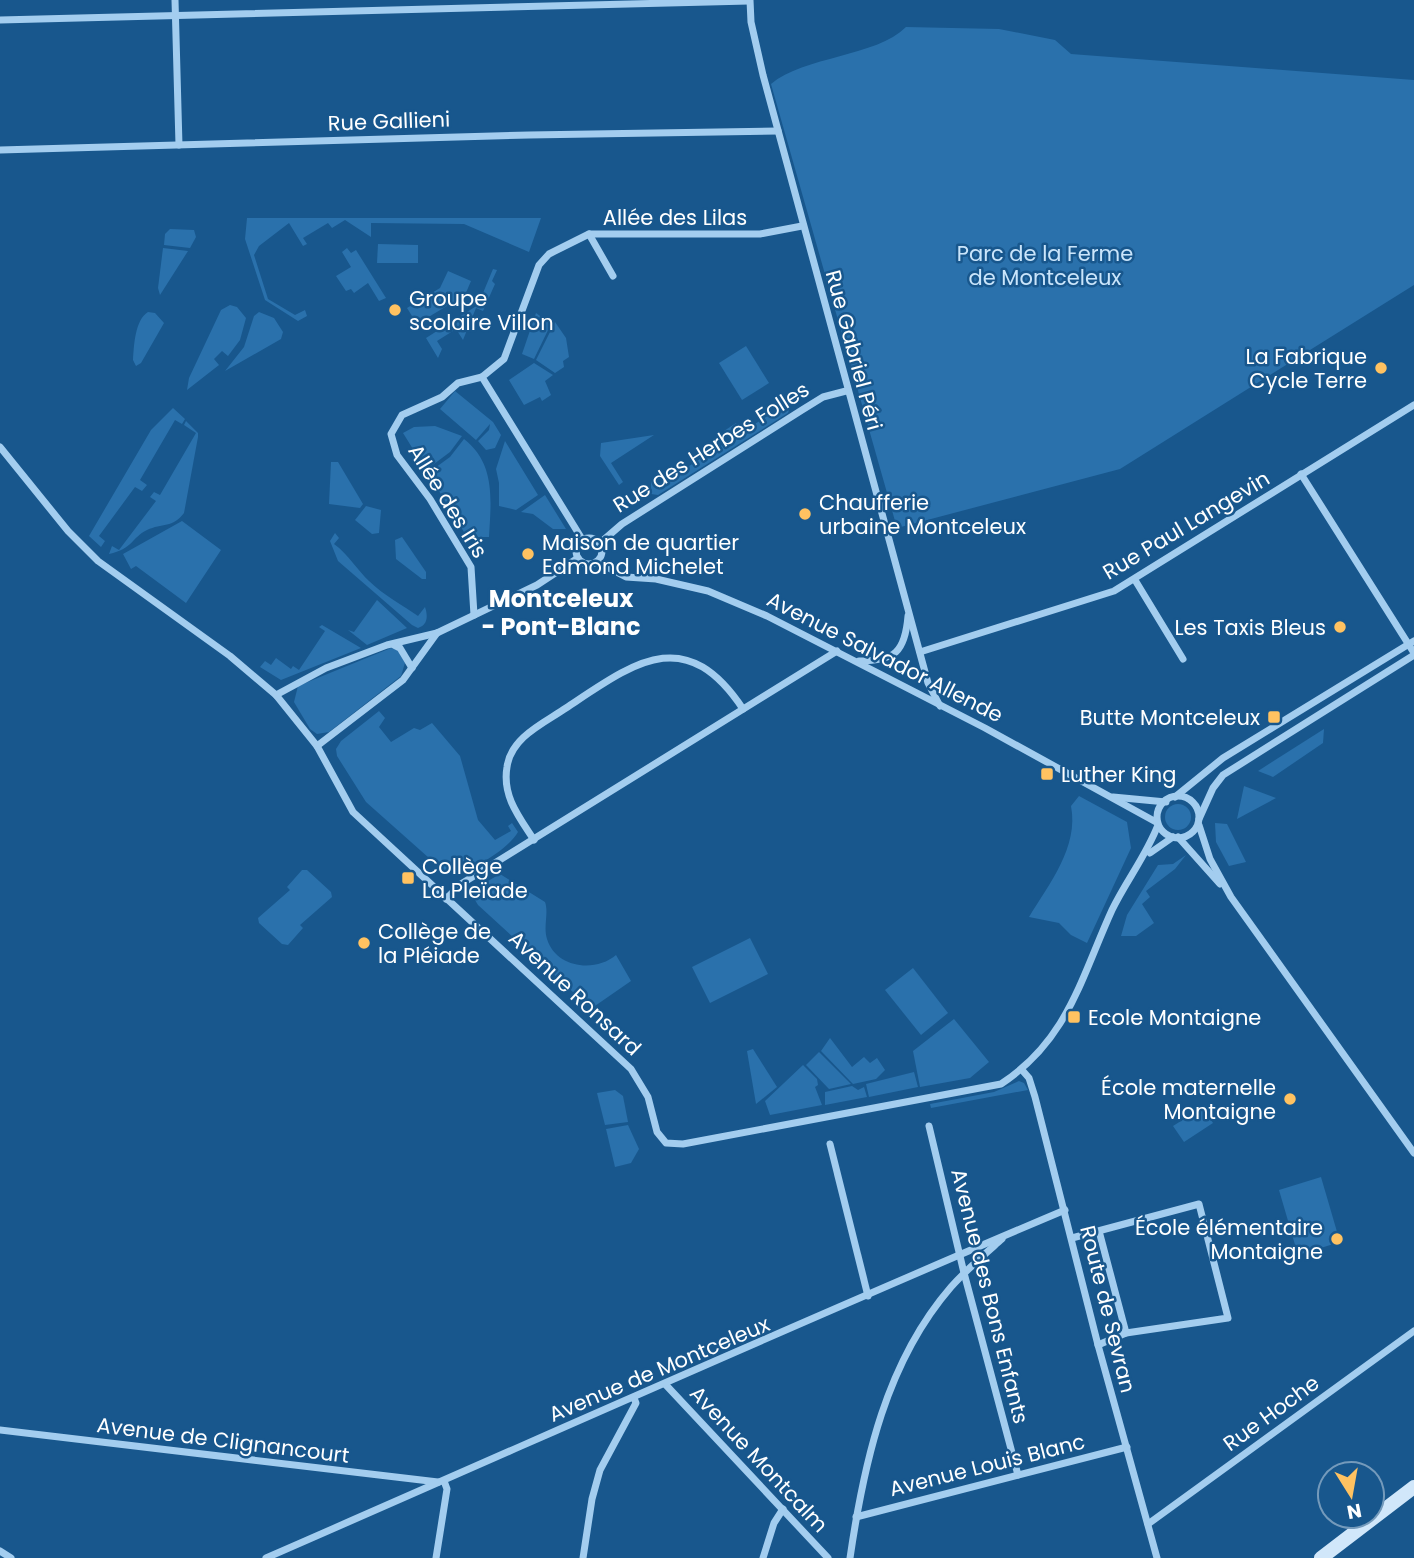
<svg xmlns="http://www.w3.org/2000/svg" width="1414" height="1558" font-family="Poppins,sans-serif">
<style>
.green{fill:#2a71ac}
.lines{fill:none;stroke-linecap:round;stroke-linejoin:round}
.minor{stroke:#a3cdef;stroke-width:7}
.secondary{stroke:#d1e7fa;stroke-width:14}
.poi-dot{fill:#ffc261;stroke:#18578d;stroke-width:2.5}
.labels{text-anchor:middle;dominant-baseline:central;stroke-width:5;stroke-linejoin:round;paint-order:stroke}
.street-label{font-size:21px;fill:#fff;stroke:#18578d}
.park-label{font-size:21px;fill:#cae5fb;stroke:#18578d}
.poi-label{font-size:21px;fill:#fff;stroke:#18578d;text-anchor:start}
.quarter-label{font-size:24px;font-weight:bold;fill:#fff;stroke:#18578d}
</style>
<rect width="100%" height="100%" fill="#18578d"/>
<!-- green -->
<g class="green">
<path d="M906,27L999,29L1055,40L1071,54L1414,80V285L1120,469L897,528L771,84C804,56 876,57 906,27Z"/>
<path d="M247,218H541L529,252L464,224L371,223V237L345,220L332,228L328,223L303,238L307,244L303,246L289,223L259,246L254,255L268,299L295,315L305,310L307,316L298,321L265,300L245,239Z"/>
<path d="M170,229L194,230L196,237L190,248L164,245L165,234Z"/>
<path d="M378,244L418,245V263H377Z"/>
<path d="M163,248L188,251L160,295L158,288Z"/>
<path d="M347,248L351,253L356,250L386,298L379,301L368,283L354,293L351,289L346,291L336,276L351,267L342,252Z"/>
<path d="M493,269L497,270L492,281L495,284L483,311L476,308L463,340L456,329L437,341L442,349L438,358L426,338L478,305Z"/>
<path d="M448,271L471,281L465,295L417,324L407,308L440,288Z"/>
<path d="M230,305L237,307L246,318L240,340L228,356L222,351L214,359L219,365L187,390L189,378L221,310Z"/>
<path d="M148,312L155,313L164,323L141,363L136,366L133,360C134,345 135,320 148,312Z"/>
<path d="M259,312L274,318L283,332L281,339L225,371L244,347L254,316Z"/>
<path d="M536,313L551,324L534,359L522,354Z"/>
<path d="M555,322L566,338L569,357L563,361L564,367L555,373L536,360Z"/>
<path d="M746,346L769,383L742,400L719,363Z"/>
<path d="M534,363L553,375L545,381L551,395L542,401L540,397L524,405L509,380Z"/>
<path d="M455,391L493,422L501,435L495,448L486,450L478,441L489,430L490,424L476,440L440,409Z"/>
<path d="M782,399L791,405L788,413L658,495L651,494V481L656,487L730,440L724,431L736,423L742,432L782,407L779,401Z"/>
<path d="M173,408L185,419L182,424L175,420L140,480L147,485L142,491L135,487L99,536L105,541L101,547L89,536L151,430Z"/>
<path d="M186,421L198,433V437L184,513C173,528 162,523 147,530C131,538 133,549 109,554L112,546L119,550L156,501L150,497L154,492L160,495L196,433L184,425Z"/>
<path d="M435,426L462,436L450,452L426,470L403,433L414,427Z"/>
<path d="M654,435L611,463L623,482L619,485L600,456L601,443Z"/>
<path d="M464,439C496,464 491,500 489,537H467L428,473L450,457Z"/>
<path d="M505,441L538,495L516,510L499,506V483L496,469Z"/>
<path d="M331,462H338L363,504L360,508L329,504Z"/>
<path d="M545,495L566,529H553L533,514L521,512Z"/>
<path d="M366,506L381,510L379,533L372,534L355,520Z"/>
<path d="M182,521L221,550L186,603L136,566L131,569L123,554Z"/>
<path d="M335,533L339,538L334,544C348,554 359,572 369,581C383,595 404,606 418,616L425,607C428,616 428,625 418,628L412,625L338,561L330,541Z"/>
<path d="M402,537L426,572V579H422L396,559L395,540Z"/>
<path d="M377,600L407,628L367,645L348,630L354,632Z"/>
<path d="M322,625L361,648L281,680L260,667L265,661L271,665L276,658L291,669L293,666L299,670L325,631L319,627Z"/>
<path d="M391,648L398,650L405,663L401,676L329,732L317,734L310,729L294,702L298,686Z"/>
<path d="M379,711L385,718L379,727L391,742L414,728L420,730L432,723L460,756L478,820L495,840L511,831L508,826L512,823L518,832C507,851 468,874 447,874L366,802L337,756L336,749L341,741Z"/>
<path d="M1324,729L1323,743L1273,777L1258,771Z"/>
<path d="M1244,786L1276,798L1237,819Z"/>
<path d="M1079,796L1127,822L1131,848L1087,943L1071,935L1059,923L1029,917C1049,884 1079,847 1071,806Z"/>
<circle cx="1178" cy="817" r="13"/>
<path d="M1215,823L1227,824L1246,862L1229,866L1216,842Z"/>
<path d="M1186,855L1175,869L1146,891L1150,897L1142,904L1154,923L1136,936H1121L1127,915L1158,865L1173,864Z"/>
<path d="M302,870H307L331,892L332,897L300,925L303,928L288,945L282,944L259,923L258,918L290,890L287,887Z"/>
<path d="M500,874L545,902C549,913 543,926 547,939C556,968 595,973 616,955L631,981L592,1008L586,1004L478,905L472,895L476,888Z"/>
<path d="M750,938L768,974L710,1003L692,967Z"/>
<path d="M913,968L948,1013L921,1035L885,990Z"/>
<path d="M954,1019L989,1062L970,1078L920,1087L913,1051Z"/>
<path d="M830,1038L852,1067L864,1057L870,1063L877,1058L885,1070L876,1079L853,1084L821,1051Z"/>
<path d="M753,1049L777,1087L756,1104L747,1051Z"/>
<path d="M819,1052L851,1084L829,1089L806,1065Z"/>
<path d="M803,1065L817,1079L818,1085L815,1087L822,1105L770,1115L765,1101Z"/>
<path d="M914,1072L918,1087L869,1097L866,1084Z"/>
<path d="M1019,1081L1024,1083L1028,1090L931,1108L930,1104L994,1092Z"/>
<path d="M852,1086L858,1090L864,1087L867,1097L825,1105V1092Z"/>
<path d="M615,1090L623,1096L628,1122L605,1125L597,1093Z"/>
<path d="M1203,1107L1213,1123L1184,1142L1173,1126Z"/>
<path d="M628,1125L639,1149L631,1163L615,1167L606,1129Z"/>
<path d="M1321,1177L1340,1242L1298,1255L1279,1190Z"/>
</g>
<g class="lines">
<!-- minor -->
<g class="minor">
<path d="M175,0L179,145"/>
<path d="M750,0L751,22L763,75L928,683L940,706"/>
<path d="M0,20L749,1"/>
<path d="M0,150L529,135L778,131"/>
<path d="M589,234L613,276"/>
<path d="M0,447L68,531L98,561L230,656L276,695L317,746L353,812L631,1069L648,1097L657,1132L666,1143L683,1144L1001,1084C1068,1040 1081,978 1112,910C1126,881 1146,856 1158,825"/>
<path d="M1301,474L1414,653"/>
<circle cx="589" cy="551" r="13"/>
<path d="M582,539L482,377L504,359L539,265L549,254L589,234H760L802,226"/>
<path d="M600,543L622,524L802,410L823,397L846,391"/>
<path d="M597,562L626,577L656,579L708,591L767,616L985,728L1156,822"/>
<path d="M1135,580L1183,659"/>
<path d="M474,615L471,567L430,499L397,455L391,434L402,415L442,397L458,383L482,377"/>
<path d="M394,645L400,648L412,668"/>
<path d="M920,652L1114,591L1414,405"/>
<path d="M859,661C895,661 905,652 908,616"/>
<path d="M276,695L326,668L387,645L437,633L537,585L578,558"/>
<path d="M317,746L403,680L437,633"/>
<circle cx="1178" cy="817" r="21"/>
<path d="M1113,797L1166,802"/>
<path d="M1175,797L1223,758L1414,641"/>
<path d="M1199,819L1213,788L1223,775L1414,655"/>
<path d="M1199,825L1210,859L1231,897L1414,1153"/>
<path d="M1178,837L1220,884"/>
<path d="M534,840C519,817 502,796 507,767C511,737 544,723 566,708C634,663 685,622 743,709"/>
<path d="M1150,853L1173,837"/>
<path d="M446,899L461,884L837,651"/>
<path d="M1022,1070L1029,1078L1035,1097L1098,1345L1157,1558"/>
<path d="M929,1126L964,1273L1018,1475"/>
<path d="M830,1144L868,1296"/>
<path d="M1072,1238L1199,1204L1228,1318L1126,1333L1099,1231"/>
<path d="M1098,1345L1126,1333"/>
<path d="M665,1384L828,1558"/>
<path d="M0,1430L438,1482"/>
<path d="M856,1517L1127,1447"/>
<path d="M1148,1524L1414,1331"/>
<path d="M0,1551L11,1558"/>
<path d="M266,1558C532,1442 797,1323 1065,1210"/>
<path d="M436,1558L447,1489L444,1481"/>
<path d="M583,1558L592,1499L600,1470L636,1403L634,1398"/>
<path d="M763,1558L774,1523L783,1509"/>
<path d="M850,1558C864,1462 886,1362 951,1287C967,1269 985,1254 1002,1239"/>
</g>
<!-- secondary -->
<path class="secondary" d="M1321,1558L1414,1487"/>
</g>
<!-- markers -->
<g class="poi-dot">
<circle cx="395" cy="310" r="7"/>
<circle cx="1381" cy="368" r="7"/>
<circle cx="805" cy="514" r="7"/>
<circle cx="528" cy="554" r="7"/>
<circle cx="1340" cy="627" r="7"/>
<rect x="1267" y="710" width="14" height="14" rx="3.5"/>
<rect x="1040" y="767" width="14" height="14" rx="3.5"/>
<rect x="401" y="871" width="14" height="14" rx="3.5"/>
<circle cx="364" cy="943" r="7"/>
<rect x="1067" y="1010" width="14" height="14" rx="3.5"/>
<circle cx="1290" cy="1099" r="7"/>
<circle cx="1337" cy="1239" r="7"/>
</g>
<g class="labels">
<!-- street labels -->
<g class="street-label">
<text transform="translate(389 121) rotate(-2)">Rue Gallieni</text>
<text x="675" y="217">Allée des Lilas</text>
<text transform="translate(854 350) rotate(75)">Rue Gabriel Péri</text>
<text transform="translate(711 447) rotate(-32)">Rue des Herbes Folles</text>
<text transform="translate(448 501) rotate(58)">Allée des Iris</text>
<text transform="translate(1186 525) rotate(-31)">Rue Paul Langevin</text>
<text transform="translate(885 657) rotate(27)">Avenue Salvador Allende</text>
<text transform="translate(575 993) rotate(43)">Avenue Ronsard</text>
<text transform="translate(990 1296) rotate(76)">Avenue des Bons Enfants</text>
<text transform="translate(1108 1309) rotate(76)">Route de Sevran</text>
<text transform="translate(659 1369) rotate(-23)">Avenue de Montceleux</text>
<text transform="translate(1271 1413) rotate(-36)">Rue Hoche</text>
<text transform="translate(223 1440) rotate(7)">Avenue de Clignancourt</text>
<text transform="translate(759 1459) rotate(47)">Avenue Montcalm</text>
<text transform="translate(987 1465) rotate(-14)">Avenue Louis Blanc</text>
</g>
<!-- park labels -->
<g class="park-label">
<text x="1045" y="253">Parc de la Ferme<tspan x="1045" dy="24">de Montceleux</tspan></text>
</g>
<!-- poi labels -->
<g class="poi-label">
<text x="409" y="298">Groupe<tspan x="409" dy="24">scolaire Villon</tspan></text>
<text x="1367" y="356" text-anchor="end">La Fabrique<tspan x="1367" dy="24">Cycle Terre</tspan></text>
<text x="819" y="502">Chaufferie<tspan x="819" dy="24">urbaine Montceleux</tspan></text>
<text x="542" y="542">Maison de quartier<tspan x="542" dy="24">Edmond Michelet</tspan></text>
<text x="1326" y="627" text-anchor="end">Les Taxis Bleus</text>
<text x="1260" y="717" text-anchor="end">Butte Montceleux</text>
<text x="1061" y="774">Luther King</text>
<text x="422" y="866">Collège<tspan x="422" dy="24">La Pleïade</tspan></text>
<text x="378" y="931">Collège de<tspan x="378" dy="24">la Pléiade</tspan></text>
<text x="1088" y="1017">Ecole Montaigne</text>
<text x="1276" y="1087" text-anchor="end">École maternelle<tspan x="1276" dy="24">Montaigne</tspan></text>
<text x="1323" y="1227" text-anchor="end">École élémentaire<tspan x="1323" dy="24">Montaigne</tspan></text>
</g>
<!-- quarter labels -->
<g class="quarter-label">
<text x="561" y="598">Montceleux<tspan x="561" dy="28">- Pont-Blanc</tspan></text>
</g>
</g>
<!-- north arrow -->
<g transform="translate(1351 1495) rotate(169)"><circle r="33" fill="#18578d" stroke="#749abb" stroke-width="2"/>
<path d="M0-5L12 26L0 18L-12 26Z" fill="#ffc261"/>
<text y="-10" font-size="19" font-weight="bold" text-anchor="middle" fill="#ffffff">N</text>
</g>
</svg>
